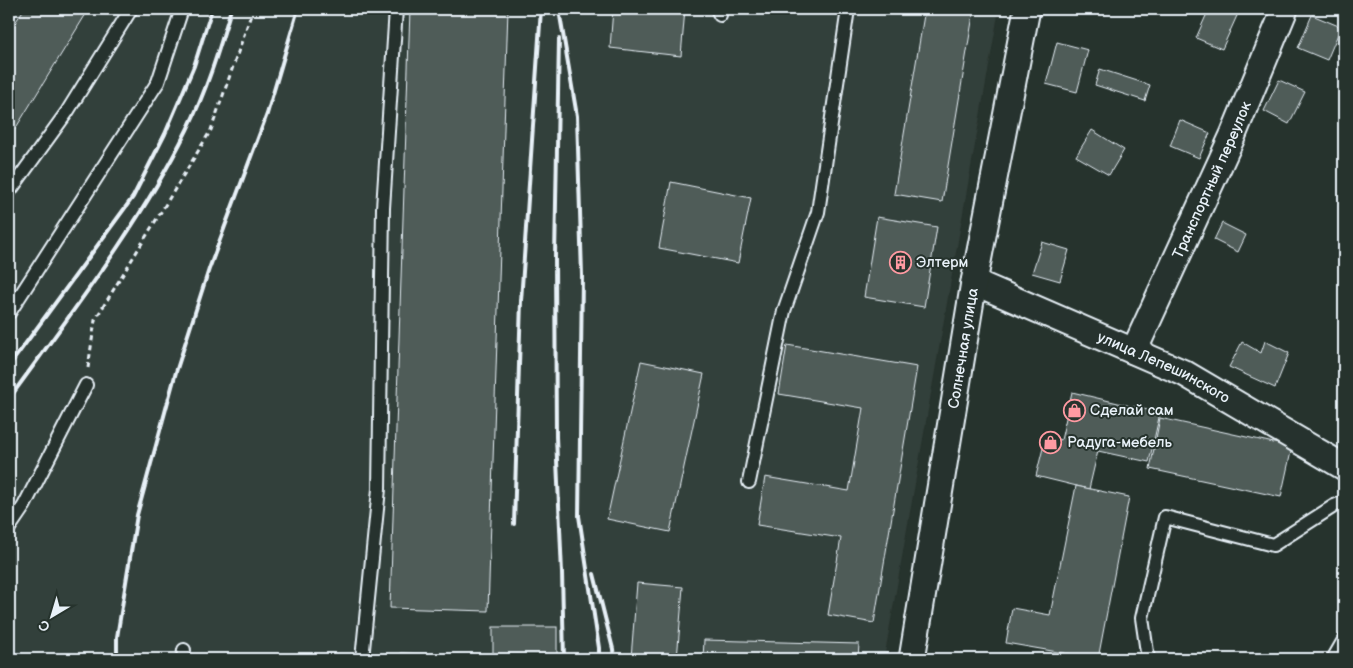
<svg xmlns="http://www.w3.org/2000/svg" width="1353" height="668" font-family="'Balsamiq Sans',sans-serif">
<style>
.built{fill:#333f3a}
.building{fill:#505c59;stroke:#e8f1f8}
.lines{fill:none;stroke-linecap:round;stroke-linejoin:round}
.lane-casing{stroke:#e8f1f8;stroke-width:16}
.street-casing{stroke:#e8f1f8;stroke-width:29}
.path{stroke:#e8f1f8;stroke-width:3;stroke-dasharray:5 4;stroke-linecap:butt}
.lane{stroke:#26332d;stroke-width:12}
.street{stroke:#26332d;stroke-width:25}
.rail{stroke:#e8f1f8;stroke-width:4}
.labels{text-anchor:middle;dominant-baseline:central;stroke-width:4;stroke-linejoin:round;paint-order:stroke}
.street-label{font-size:15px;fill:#e8f1f8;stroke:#26332d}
.poi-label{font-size:15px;fill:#e8f1f8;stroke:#26332d;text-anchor:start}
</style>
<rect width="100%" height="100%" fill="#26332d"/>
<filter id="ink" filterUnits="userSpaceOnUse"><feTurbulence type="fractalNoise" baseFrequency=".02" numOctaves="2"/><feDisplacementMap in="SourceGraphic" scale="10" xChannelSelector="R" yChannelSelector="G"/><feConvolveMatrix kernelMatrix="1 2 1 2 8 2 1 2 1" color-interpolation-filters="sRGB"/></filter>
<g filter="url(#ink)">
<!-- built -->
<path class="built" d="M9,9H999L884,659H9Z"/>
<!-- building -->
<g class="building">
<path d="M24,9H89L9,139V32Z"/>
<path d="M410,9H508L488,611L390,608Z"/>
<path d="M613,9H685L681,56L610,48Z"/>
<path d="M925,9H974L942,202L894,194Z"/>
<path d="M1209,9H1240L1222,49L1196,38Z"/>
<path d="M1312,15L1341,27L1327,60L1298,48Z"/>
<path d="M1057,42L1088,50L1077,92L1046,84Z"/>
<path d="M1100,69L1150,85L1145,101L1095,85Z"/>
<path d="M1279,80L1305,92L1289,124L1264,111Z"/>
<path d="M1180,120L1210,133L1199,158L1170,146Z"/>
<path d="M1092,130L1124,150L1109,175L1076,156Z"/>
<path d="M671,182L751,198L738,263L659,248Z"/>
<path d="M877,217L937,227L924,307L864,297Z"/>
<path d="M1222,223L1246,235L1238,252L1214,240Z"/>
<path d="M1042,242L1069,250L1060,281L1032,273Z"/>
<path d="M1265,341L1289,353L1275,388L1229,367L1242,342L1261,353Z"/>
<path d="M787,345L917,367L874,623L828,615L841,538L757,525L765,477L849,491L863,408L779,394Z"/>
<path d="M641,361L704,374L670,532L607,519Z"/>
<path d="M1072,392L1160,413L1149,462L1098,451L1089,489L1036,476L1046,436L1061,440Z"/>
<path d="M1160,418L1292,447L1281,497L1150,469Z"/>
<path d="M1076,486L1129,497L1098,659L1006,643L1012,608L1050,615Z"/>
<path d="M637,583L683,587L677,659L631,658Z"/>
<rect x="493" y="627" width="64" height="32"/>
<path d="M704,640L859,644L858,659H703Z"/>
<path d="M401,653L482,656V659H400Z"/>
</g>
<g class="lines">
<defs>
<g id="lane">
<path d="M717,9L720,15"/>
<path d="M9,192L67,112L131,9"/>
<path d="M9,313L158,82L182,9"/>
<path d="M749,482L784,311L818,212L848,9"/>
<path d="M9,528L24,506L86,385"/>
<path d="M183,659L184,650"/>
<path d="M362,659L379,489L383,208L396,9"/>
<path d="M1148,659L1142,618L1165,517L1273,545L1334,506L1344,502"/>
<path d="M1333,659L1344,640"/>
</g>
<g id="street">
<path id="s1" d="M974,282L1184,373L1344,467"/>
<path id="s2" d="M1134,351L1233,135L1285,9"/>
<path id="s3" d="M912,659L974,282L1027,9"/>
</g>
</defs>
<!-- lane casing -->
<use href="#lane" class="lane-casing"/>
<!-- street casing -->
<use href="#street" class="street-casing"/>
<!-- path -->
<path class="path" d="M88,368L95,320L211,130L253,9"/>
<!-- lane -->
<use href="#lane" class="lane"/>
<!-- street -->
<use href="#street" class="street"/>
<!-- rail -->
<g class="rail">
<path d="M559,10L577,116L582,275L579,516L599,648V659"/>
<path d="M9,13L11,9"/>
<path d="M559,39L555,257L556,437L562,573L564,659"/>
<path d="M9,366L133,197L165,134L194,66L212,9"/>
<path d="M9,399C72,312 139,226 187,130C206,92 219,50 231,9"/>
<path d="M514,524L521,301L541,9"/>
<path d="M594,574L613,649L614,659"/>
<path d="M117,659V637L137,515L176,372L209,269L267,114L298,9"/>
</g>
</g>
</g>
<!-- icons -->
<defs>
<symbol id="building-ring" viewBox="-11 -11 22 22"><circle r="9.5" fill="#26332d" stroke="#ff9aa2" stroke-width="1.5"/><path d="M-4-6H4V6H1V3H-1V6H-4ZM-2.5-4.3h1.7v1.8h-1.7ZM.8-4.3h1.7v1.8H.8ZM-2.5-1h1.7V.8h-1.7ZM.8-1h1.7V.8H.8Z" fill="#ff9aa2"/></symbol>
<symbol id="shop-ring" viewBox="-11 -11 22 22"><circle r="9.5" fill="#26332d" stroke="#ff9aa2" stroke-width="1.5"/><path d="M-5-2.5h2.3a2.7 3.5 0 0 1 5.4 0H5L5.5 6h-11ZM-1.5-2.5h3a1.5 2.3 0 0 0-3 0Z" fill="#ff9aa2"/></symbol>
</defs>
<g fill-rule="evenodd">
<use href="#building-ring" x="888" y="250" width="25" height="25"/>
<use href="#shop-ring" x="1062" y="398" width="25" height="25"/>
<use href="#shop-ring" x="1038" y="430" width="25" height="25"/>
</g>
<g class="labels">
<!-- street labels -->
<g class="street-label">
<text stroke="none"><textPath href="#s2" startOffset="188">Транспортный переулок</textPath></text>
<text stroke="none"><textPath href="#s3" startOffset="315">Солнечная улица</textPath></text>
<text stroke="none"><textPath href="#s1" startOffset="208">улица Лепешинского</textPath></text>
</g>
<!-- poi labels -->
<g class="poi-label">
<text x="916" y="262">Элтерм</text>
<text x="1090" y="410">Сделай сам</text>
<text x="1067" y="442">Радуга-мебель</text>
</g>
</g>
<!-- margin -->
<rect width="1353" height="668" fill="none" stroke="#26332d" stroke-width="30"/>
<rect x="15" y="15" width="1323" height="638" fill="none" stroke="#e8f1f8" stroke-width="2" filter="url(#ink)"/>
<!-- north arrow -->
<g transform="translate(52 616) rotate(218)" stroke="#26332d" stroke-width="4" paint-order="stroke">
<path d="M0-4L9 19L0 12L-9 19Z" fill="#e8f1f8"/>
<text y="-8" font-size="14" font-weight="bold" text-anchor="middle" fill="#e8f1f8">С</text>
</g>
</svg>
